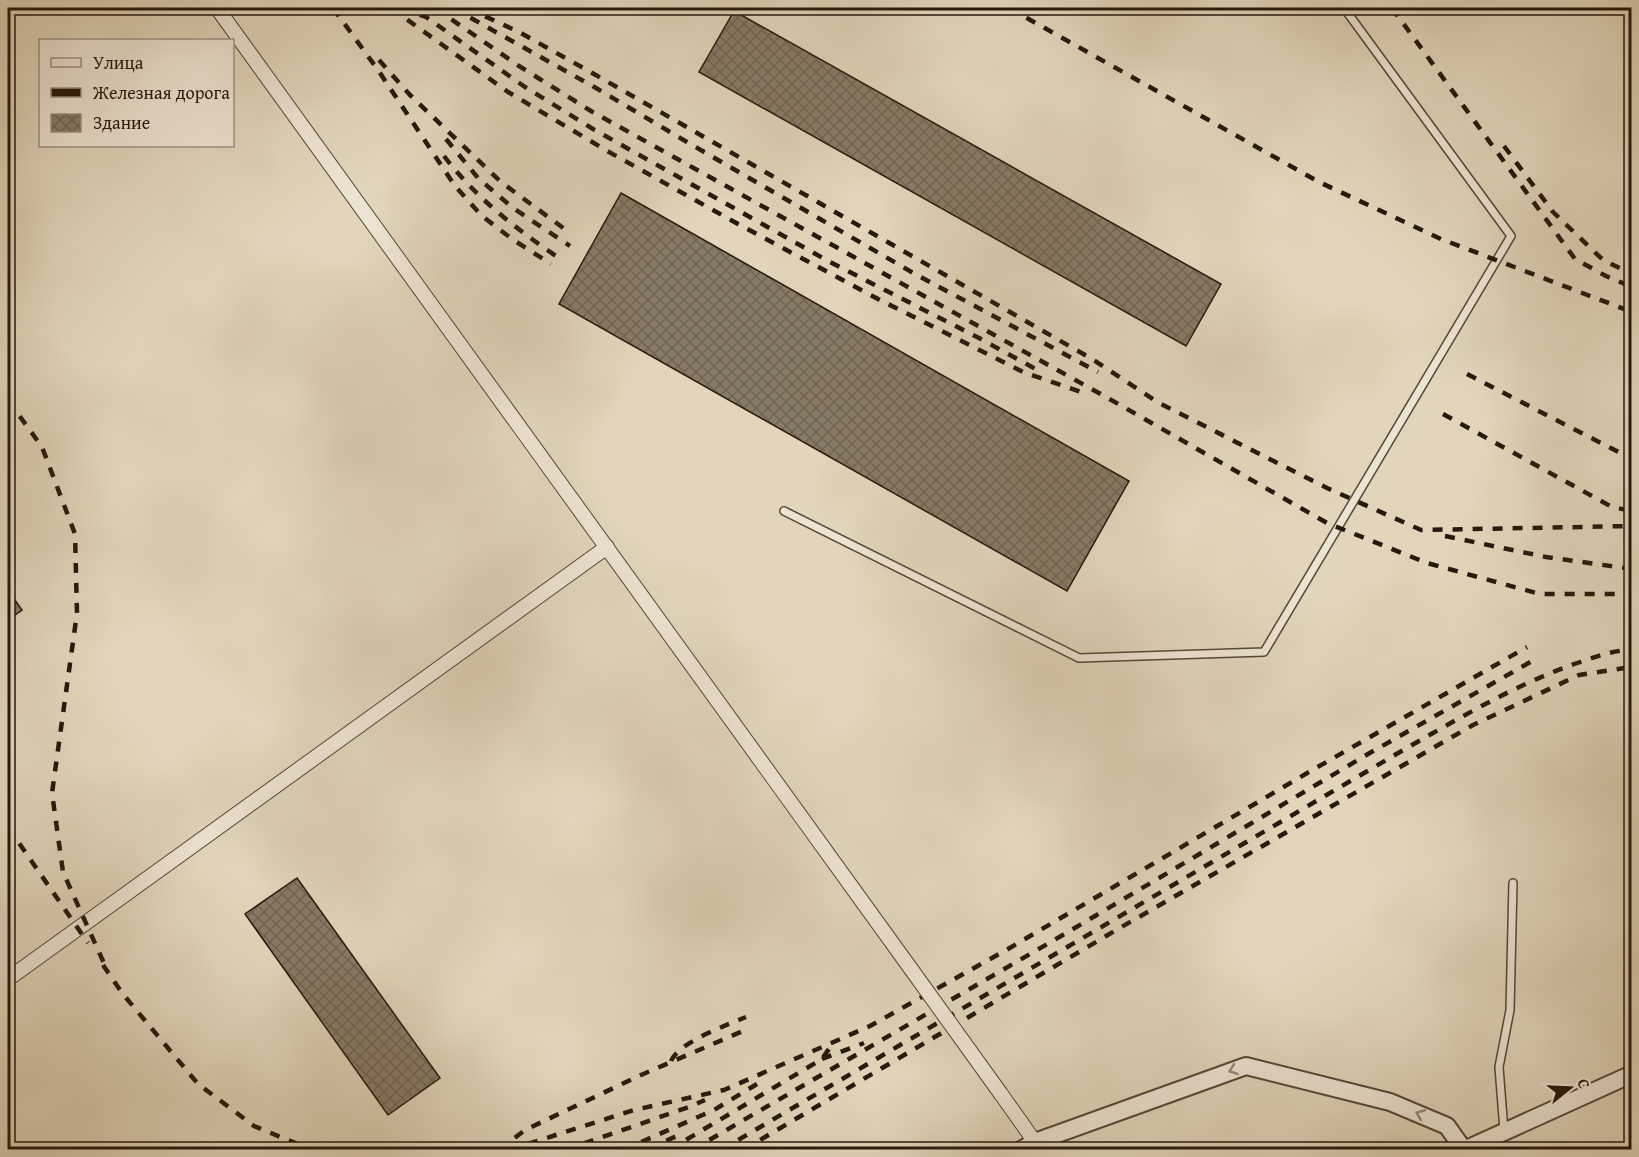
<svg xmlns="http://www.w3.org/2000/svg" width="1639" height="1157" font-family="'Gentium Book Plus',serif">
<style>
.building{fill:url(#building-cross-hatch);stroke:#25180d;stroke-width:1.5}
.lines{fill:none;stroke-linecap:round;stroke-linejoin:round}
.service-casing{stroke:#544838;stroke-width:10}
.minor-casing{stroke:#544838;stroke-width:16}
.tertiary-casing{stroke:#544838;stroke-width:20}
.service{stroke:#ece4d3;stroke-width:7}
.minor{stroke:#ece4d3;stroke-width:14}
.tertiary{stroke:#ece4d3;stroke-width:16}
.rail{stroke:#25180d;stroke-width:4.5;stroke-dasharray:10 10;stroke-linecap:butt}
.minor-bridge-casing{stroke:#544838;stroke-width:16;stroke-linecap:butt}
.minor-bridge{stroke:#ece4d3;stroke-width:14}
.oneway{stroke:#92887a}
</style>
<defs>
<pattern id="building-cross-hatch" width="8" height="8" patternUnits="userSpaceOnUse" patternTransform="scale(1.5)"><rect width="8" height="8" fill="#877b67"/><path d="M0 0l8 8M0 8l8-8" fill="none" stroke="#6e6453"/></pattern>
</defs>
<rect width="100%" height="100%" fill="#e1d6bb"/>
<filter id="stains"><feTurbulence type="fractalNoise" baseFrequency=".00333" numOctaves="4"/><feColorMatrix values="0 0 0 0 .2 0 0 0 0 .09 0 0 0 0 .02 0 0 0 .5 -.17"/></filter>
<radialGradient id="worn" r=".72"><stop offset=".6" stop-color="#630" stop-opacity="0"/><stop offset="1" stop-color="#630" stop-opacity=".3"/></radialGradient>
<!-- building -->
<g class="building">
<path d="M734,11L1221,284L1186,346L699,72Z"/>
<path d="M621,193L1129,481L1067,591L559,304Z"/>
<path d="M8,590L22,610L8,620Z"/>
<path d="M297,878L440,1078L388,1115L245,914Z"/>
</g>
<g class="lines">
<defs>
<g id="service">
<path d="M784,511L1079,658L1264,652L1511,236L1344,8"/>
<path d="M1504,1131L1499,1067L1510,1010L1513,883"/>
</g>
<g id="minor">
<path d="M217,8L911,969"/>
<path d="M8,979L607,547"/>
<path d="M1001,1094L1035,1142"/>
</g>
<g id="tertiary">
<path d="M1021,1150L1035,1142L1246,1066L1390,1102L1447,1126L1464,1150"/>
<path d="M1464,1150L1632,1074"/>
</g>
</defs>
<!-- service casing -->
<use href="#service" class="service-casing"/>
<!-- minor casing -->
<use href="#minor" class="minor-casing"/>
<!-- tertiary casing -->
<use href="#tertiary" class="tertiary-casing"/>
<!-- service -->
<use href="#service" class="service"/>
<!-- minor -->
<use href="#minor" class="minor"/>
<!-- tertiary -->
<use href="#tertiary" class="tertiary"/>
<!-- rail -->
<g class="rail">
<path d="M333,8L378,70L455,186L482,216L512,239L551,264"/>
<path d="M391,8L508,92L609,152L738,224L878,299L1023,372L1087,394"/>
<path d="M401,8L426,17L525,87L593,129L830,262L979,338L1041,372"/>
<path d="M435,8L519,66L591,111L1106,397L1327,523L1427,563L1540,594H1632"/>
<path d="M453,8L596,88L687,142L915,274L1098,372"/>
<path d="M467,8L519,32L594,74L1092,359L1159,403L1327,488L1421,530L1632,526"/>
<path d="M1009,8L1319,182L1441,239L1632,312"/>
<path d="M1392,8L1575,259L1606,276L1632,287"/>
<path d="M379,60L410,95L501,182L570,233"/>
<path d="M446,139L478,178L513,208L570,246"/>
<path d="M1504,146L1553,212L1603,260L1632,274"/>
<path d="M444,156C475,197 516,229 559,258"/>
<path d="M1467,374L1632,459"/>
<path d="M8,400L42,447L75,534L77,613L52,793L63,872L107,970"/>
<path d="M1443,414L1612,507L1632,511"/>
<path d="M1445,536L1546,557L1632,569"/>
<path d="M8,827L88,943"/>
<path d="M103,965L122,993L198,1084L254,1126L312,1150"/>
<path d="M822,1059L864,1043"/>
<path d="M671,1061C679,1042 727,1025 746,1017"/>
<path d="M648,1149L679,1135"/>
<path d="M499,1150L525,1130L641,1075L750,1028"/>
<path d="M509,1150L634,1110L724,1090L870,1026L1008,949L1309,772L1527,647"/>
<path d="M565,1150L689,1107L705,1100"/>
<path d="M623,1150L714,1110L757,1084"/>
<path d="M669,1150L822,1059L833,1043"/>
<path d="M692,1150L1068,932L1368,754L1534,660"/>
<path d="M721,1150L1405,749C1463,716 1520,682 1583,661C1599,656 1614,650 1632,650"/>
<path d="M743,1150L1118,929L1473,725L1579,675L1632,667"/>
</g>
<defs>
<path id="minor-bridge" d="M911,969L1001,1094"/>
</defs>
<!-- minor-bridge casing -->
<use href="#minor-bridge" class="minor-bridge-casing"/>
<!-- minor-bridge -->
<use href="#minor-bridge" class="minor-bridge"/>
</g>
<!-- one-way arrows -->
<defs><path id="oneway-chevron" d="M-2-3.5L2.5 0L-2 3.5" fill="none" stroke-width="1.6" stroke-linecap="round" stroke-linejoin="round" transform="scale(1.5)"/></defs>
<g class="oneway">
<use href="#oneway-chevron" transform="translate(1233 1070) rotate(160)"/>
<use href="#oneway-chevron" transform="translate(1420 1114) rotate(-158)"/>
</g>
<!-- margin -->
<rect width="1639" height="1157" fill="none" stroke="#e1d6bb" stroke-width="30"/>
<rect x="9" y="9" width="1621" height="1139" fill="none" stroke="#25180d" stroke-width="3"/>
<rect x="15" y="15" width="1609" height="1127" fill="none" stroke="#25180d" stroke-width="1.5"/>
<!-- legend -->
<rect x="39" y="39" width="195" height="108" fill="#ece4d3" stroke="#9c9284" stroke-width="1.5"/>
<rect x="51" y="58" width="30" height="9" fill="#ece4d3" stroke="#9c9284" stroke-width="1.5"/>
<text x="93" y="69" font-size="18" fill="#25180d">Улица</text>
<rect x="51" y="88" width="30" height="9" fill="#25180d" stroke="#9c9284" stroke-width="1.5"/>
<text x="93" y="99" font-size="18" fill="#25180d">Железная дорога</text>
<rect x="51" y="114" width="30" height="18" fill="url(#building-cross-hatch)" stroke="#9c9284" stroke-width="1.5"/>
<text x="93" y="129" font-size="18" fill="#25180d">Здание</text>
<!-- north arrow -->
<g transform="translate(1570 1088) rotate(72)" stroke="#ece4d3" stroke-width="4.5" paint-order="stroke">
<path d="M0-4.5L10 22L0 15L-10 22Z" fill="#25180d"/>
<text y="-9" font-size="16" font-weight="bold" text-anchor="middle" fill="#25180d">С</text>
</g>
<rect width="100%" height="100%" filter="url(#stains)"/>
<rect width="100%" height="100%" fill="url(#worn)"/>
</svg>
